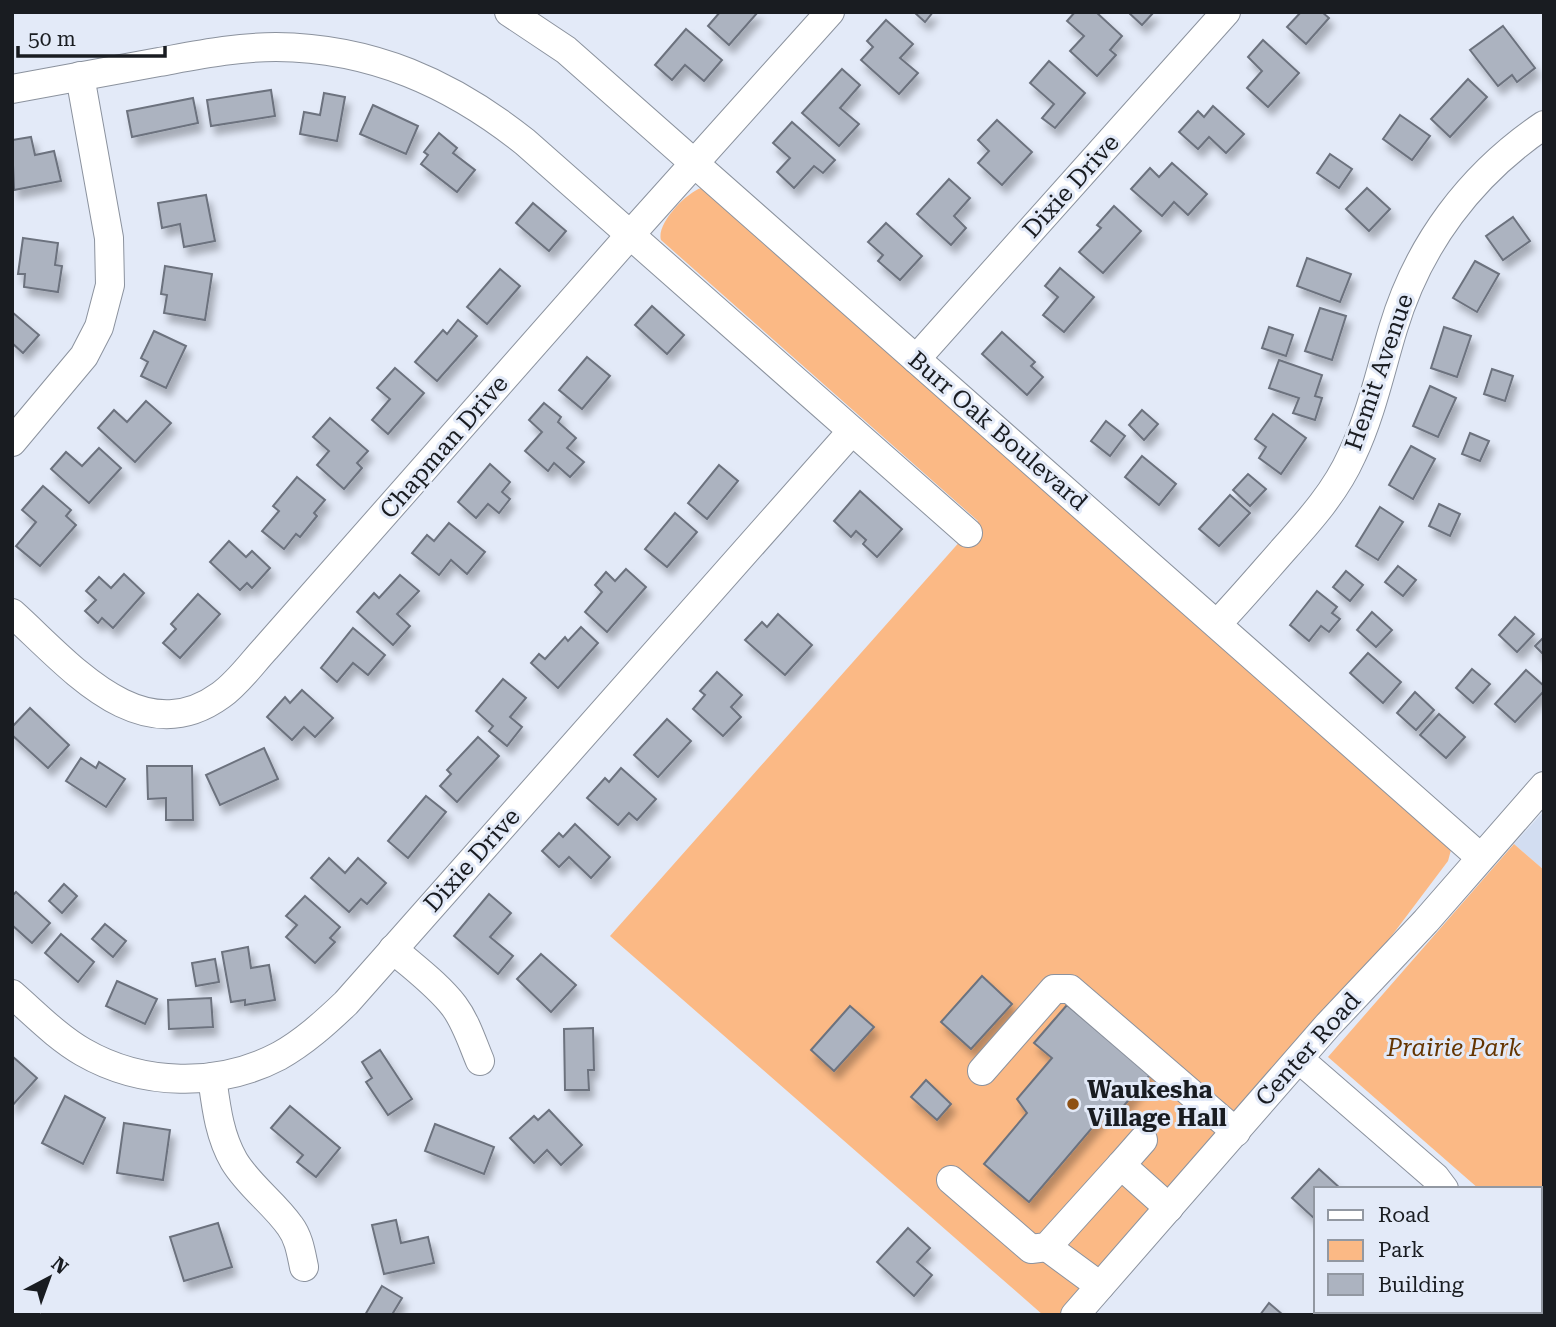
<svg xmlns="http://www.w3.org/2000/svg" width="1556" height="1327" font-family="'Roboto Serif',serif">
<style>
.built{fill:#d2ddf1}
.green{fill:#fbb985}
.building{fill:#acb3c0;stroke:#6c727e;stroke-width:2;filter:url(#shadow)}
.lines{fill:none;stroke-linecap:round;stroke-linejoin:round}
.minor-casing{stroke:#8b929e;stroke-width:30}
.minor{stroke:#fff;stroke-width:28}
.poi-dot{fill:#8e5114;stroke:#e3eaf8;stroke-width:2.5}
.labels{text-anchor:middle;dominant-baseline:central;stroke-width:6;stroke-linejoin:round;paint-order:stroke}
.street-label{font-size:24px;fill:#191c21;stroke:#e3eaf8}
.park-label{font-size:24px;font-style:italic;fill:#653501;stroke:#e3eaf8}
.poi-label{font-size:24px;font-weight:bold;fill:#191c21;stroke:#e3eaf8;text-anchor:start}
</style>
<defs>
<filter id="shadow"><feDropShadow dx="4.5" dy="8" stdDeviation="3.5" flood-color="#0004"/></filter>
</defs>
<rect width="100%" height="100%" fill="#e3eaf8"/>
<!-- built -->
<path class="built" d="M1544,811V870L1514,844Z"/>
<!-- green -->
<g class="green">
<path d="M701,188L1451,850L1448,861L1381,950L1061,1315H1043L610,936L978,521L661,240C656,224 686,193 701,188Z"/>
<path d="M1514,844L1544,870V1245L1540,1242V1189H1479L1328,1057Z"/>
</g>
<!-- building -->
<g class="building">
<path d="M720,12H758L729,45L708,26Z"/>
<path d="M914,12H933L925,22Z"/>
<path d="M1075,12H1096L1122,36L1110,50L1116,55L1097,76L1070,51L1084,36L1067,21Z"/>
<path d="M1128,12H1154L1142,25Z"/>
<path d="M1301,12H1322L1329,18L1306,44L1287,27Z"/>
<path d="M886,20L913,44L900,58L918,73L899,94L861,60L873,47L867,41Z"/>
<path d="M1503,26L1535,68L1517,82L1512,75L1498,86L1470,50Z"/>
<path d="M686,29L722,60L704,81L685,65L672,80L655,65Z"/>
<path d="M1263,40L1299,73L1268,107L1247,88L1262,71L1248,57Z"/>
<path d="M1049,61L1085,93L1055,128L1042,118L1054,104L1030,83Z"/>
<path d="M842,69L860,85L840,108L859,124L839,146L802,113Z"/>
<path d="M1468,79L1487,97L1450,137L1431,119Z"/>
<path d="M271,90L275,116L211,126L207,100Z"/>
<path d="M324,93L345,97L337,141L300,134L304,112L320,115Z"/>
<path d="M193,98L198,123L132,137L127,111Z"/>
<path d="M373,105L418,126L406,154L360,134Z"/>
<path d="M1213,106L1244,134L1226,153L1209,137L1198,149L1179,132L1198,111L1204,117Z"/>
<path d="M1400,115L1430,136L1412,160L1383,139Z"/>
<path d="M997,120L1032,152L1002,185L978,163L989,151L978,140Z"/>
<path d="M792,122L835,160L823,173L814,166L794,188L777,172L790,158L773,143Z"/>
<path d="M439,133L457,148L453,153L475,170L457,192L421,164L428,155L424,152Z"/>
<path d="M31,137L35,155L54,151L61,181L14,190L12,140Z"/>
<path d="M1330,154L1352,169L1339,188L1317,173Z"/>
<path d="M1172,163L1207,194L1188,215L1174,202L1162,216L1131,189L1150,168L1159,177Z"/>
<path d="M949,179L970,198L954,216L966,228L951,245L917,214Z"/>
<path d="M1367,188L1390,209L1369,231L1346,209Z"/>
<path d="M206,195L215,241L184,247L180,224L162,228L158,203Z"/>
<path d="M533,203L566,231L549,251L516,223Z"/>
<path d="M1114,206L1141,231L1103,273L1079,252L1101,228L1097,225Z"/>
<path d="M1513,217L1530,241L1503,260L1486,236Z"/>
<path d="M886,223L922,256L900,280L878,261L883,255L868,242Z"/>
<path d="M23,238L58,243L55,265L62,266L58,292L24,287L25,274H18Z"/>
<path d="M1307,258L1351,274L1340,302L1297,286Z"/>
<path d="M1475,261L1499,274L1477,312L1453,298Z"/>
<path d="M165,266L212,274L205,320L164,313L167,295L161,294Z"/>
<path d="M1060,268L1094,297L1064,332L1043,315L1058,297L1045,286Z"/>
<path d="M500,269L520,286L487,324L467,307Z"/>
<path d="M652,306L684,335L667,354L635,325Z"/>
<path d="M1320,308L1346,316L1332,360L1305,351Z"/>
<path d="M12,312L39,335L23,353L12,343Z"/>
<path d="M458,320L477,336L437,381L415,362L443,330L447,334Z"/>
<path d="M1269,327L1293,335L1286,356L1262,348Z"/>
<path d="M1444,327L1471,336L1457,377L1431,368Z"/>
<path d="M154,331L186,346L166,388L141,376L148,362L141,358Z"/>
<path d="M1002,332L1035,362L1031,366L1043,377L1027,395L982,354Z"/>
<path d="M587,357L610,376L582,409L559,390Z"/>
<path d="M1279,360L1322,375L1315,396L1322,398L1315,420L1293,413L1299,398L1269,388Z"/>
<path d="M395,368L424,393L388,434L372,420L390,399L377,388Z"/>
<path d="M1492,369L1513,376L1505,401L1484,394Z"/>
<path d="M1430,386L1456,398L1438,437L1413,426Z"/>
<path d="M146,401L171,423L135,462L98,428L114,410L127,422Z"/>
<path d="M544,403L561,417L558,422L576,438L567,448L584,462L570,477L554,463L548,471L525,451L542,432L529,420Z"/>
<path d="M1142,410L1158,424L1144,440L1129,425Z"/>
<path d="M1273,414L1306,438L1281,474L1259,458L1266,447L1255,439Z"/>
<path d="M330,418L368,451L357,463L362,468L344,489L317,465L329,451L313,437Z"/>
<path d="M1106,421L1125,436L1110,456L1091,441Z"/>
<path d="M1470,433L1489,441L1480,461L1462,454Z"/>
<path d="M1411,446L1435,459L1413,499L1389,485Z"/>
<path d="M99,448L121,468L89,503L51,469L66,452L82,466Z"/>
<path d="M1142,456L1176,484L1159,505L1125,477Z"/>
<path d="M490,464L510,482L502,492L510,499L499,513L488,504L476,518L458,502Z"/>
<path d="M719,465L738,481L707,519L688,503Z"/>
<path d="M1248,474L1266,489L1250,506L1233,490Z"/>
<path d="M297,477L325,500L314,513L317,516L300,537L296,534L284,549L262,531L279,511L273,506Z"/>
<path d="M43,486L71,510L66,516L76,525L40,566L16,546L36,522L22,510Z"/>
<path d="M860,491L902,529L877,557L863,544L866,540L856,531L851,537L834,521Z"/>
<path d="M1230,495L1250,513L1219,546L1199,529Z"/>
<path d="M1439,504L1460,514L1450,536L1429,526Z"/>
<path d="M1380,507L1403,522L1378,560L1356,546Z"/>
<path d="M675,513L697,532L667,567L645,549Z"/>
<path d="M449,523L485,552L467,574L451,560L439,575L412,553L427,535L434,541Z"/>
<path d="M229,541L246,557L252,551L270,568L252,588L247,583L240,590L210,562Z"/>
<path d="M1398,566L1416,580L1403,596L1385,582Z"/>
<path d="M626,569L646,587L607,632L585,612L602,592L595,585L606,572L615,581Z"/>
<path d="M1346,571L1363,585L1350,601L1333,587Z"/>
<path d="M124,574L144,593L113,628L102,618L98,623L85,611L96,600L86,591L99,577L111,588Z"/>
<path d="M400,575L419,591L397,614L410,626L393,645L357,612L374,593L379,598Z"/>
<path d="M1317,591L1337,607L1332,613L1340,619L1329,632L1321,626L1309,641L1290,625Z"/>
<path d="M198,594L220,614L180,658L163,643L176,629L171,624Z"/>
<path d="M1372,612L1392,630L1376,647L1357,630Z"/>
<path d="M778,614L812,645L785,675L745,640L762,622L767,627Z"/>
<path d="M1515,617L1534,634L1517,652L1499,635Z"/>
<path d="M581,627L598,643L558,688L531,663L539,654L545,659L565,637L568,641Z"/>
<path d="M353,628L385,655L368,675L353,663L337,682L321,668Z"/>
<path d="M1544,637V655L1535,646Z"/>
<path d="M1368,653L1401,682L1383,703L1350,673Z"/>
<path d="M1472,669L1490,684L1473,703L1456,688Z"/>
<path d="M1526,670L1544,686V691L1515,722L1495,704Z"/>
<path d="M717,672L742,695L731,707L741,717L723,736L693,709L705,695L700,691Z"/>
<path d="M503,679L526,698L510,717L522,727L507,746L489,731L493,726L476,711Z"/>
<path d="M302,690L333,718L315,737L304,727L292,740L267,717L285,697L290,703Z"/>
<path d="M1415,692L1434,710L1416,730L1397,713Z"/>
<path d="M30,708L69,745L48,768L12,735V727Z"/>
<path d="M1439,714L1465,737L1446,758L1420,735Z"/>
<path d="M667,719L691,741L658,777L634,755Z"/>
<path d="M478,737L499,756L457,802L440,786L451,774L447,770Z"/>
<path d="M264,748L278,779L220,805L206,775Z"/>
<path d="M81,758L96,768L99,762L125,779L106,807L66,781Z"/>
<path d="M147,766H192L193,820H166V798L148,799Z"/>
<path d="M621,768L656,799L637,820L629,813L618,825L587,798L605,778L609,782Z"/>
<path d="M426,796L446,812L408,858L388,841Z"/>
<path d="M575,824L610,857L591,878L569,857L559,867L542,851L559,833L563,837Z"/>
<path d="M329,858L345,873L358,858L386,883L367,904L361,899L349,912L311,878Z"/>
<path d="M64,884L77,896L62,913L49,901Z"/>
<path d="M16,892L50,923L32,943L12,925V896Z"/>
<path d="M489,894L511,913L490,937L513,956L498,974L454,936Z"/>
<path d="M305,896L340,927L330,938L335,942L315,963L286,937L297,925L286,916Z"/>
<path d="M105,924L126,941L113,957L92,939Z"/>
<path d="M61,934L94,962L78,982L45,953Z"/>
<path d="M248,947L251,968L269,965L275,1000L245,1005V1000L231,1002L222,952Z"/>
<path d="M541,954L576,985L551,1012L517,979Z"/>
<path d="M215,959L219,982L196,986L192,963Z"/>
<path d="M982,976L1012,1004L971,1049L941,1022Z"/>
<path d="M117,981L157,999L145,1024L106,1006Z"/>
<path d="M211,998L213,1027L169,1029L168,1000Z"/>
<path d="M1067,1005L1150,1075L1116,1115L1108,1109L1029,1202L984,1164L1027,1113L1017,1099L1052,1058L1034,1043Z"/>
<path d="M850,1006L874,1027L834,1071L811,1050Z"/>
<path d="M593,1028L594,1070H588L589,1090H565L564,1029Z"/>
<path d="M380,1050L412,1099L388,1115L366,1082L372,1078L362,1062Z"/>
<path d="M12,1056L37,1078L12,1106Z"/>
<path d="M926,1080L951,1104L937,1120L911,1097Z"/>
<path d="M65,1096L105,1118L83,1164L42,1143Z"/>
<path d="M290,1106L340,1148L316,1177L297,1162L303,1155L271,1128Z"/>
<path d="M549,1110L582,1145L561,1165L547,1150L534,1163L510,1138L534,1116L538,1120Z"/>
<path d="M124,1123L170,1130L163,1180L117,1173Z"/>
<path d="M435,1124L494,1147L484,1174L425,1151Z"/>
<path d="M1319,1169L1341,1189H1316V1220L1292,1198Z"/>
<path d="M396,1220L401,1243L428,1237L434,1263L384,1274L372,1225Z"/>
<path d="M218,1223L232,1267L184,1281L170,1237Z"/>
<path d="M908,1228L930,1248L917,1262L932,1275L914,1296L877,1262Z"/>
<path d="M382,1286L402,1298L393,1313L396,1315H365Z"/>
<path d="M1269,1303L1283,1315H1260Z"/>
<path d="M1425,1311H1483L1481,1315H1423Z"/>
</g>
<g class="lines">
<defs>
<g id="minor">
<path d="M509,12L566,50L1480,857"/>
<path d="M12,89C61,80 110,71 159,62C198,55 237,47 276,47C372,48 451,83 525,142L968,533"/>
<path d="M916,359L1226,12"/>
<path d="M12,442L84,356L99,327L110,285L109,238L80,76"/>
<path d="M12,613C68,663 140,754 221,695C238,683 252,663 266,648L630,235L830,12"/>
<path d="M1217,624C1240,600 1262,574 1284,549C1310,520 1336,491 1352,455C1371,415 1380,372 1393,329C1418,245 1470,175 1544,125"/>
<path d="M393,949C413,967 437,984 454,1006C466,1022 472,1042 480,1061"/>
<path d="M12,994C35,1014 57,1037 83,1052C142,1086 218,1088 279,1056C304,1042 325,1023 346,1003L852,431"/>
<path d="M1299,1059L1435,1177L1444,1189"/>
<path d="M982,1071L1054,989H1070L1236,1132"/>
<path d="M212,1077C216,1106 219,1135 234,1161C249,1186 274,1203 290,1226C299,1238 301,1253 304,1267"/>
<path d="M1121,1165L1143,1140"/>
<path d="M951,1180L1031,1249L1047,1247L1121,1165L1169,1208"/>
<path d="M1047,1247L1100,1286"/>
<path d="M1075,1315L1328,1025L1426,921L1544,786"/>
<path d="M1387,1315L1390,1311"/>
</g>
</defs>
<!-- minor casing -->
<use href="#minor" class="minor-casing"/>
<!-- minor -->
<use href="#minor" class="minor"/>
</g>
<!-- markers -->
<circle class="poi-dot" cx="1073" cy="1104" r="7"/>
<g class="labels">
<!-- street labels -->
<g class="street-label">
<text transform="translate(1071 186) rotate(-48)">Dixie Drive</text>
<text transform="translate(1379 372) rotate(-71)">Hemit Avenue</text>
<text transform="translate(998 431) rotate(41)">Burr Oak Boulevard</text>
<text transform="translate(444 447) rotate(-49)">Chapman Drive</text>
<text transform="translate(472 860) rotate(-48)">Dixie Drive</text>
<text transform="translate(1308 1049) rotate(-48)">Center Road</text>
</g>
<!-- park labels -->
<g class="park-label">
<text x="1454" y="1048">Prairie Park</text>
</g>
<!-- poi labels -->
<g class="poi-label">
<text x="1087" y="1090">Waukesha<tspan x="1087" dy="28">Village Hall</tspan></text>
</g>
</g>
<!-- border -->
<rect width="1556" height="1327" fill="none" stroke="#191c21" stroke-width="28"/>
<!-- legend -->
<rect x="1314" y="1187" width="228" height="126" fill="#e3eaf8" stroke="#9298a2" stroke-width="2"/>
<rect x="1328" y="1210" width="35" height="10" fill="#ffffff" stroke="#9298a2" stroke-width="2"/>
<text x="1378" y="1222" font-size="21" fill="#191c21">Road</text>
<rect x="1328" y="1240" width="35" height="21" fill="#fbb985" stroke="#9298a2" stroke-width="2"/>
<text x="1378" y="1257" font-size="21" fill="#191c21">Park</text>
<rect x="1328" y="1274" width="35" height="21" fill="#acb3c0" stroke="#9298a2" stroke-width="2"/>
<text x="1378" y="1292" font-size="21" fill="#191c21">Building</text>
<!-- north arrow -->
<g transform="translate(49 1278) rotate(41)" stroke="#e3eaf8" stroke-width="5" paint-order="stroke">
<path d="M0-5L12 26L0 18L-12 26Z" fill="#191c21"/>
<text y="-10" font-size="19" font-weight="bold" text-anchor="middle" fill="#191c21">N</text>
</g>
<!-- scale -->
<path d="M18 46v10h147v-10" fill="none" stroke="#191c21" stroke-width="3.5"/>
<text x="28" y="46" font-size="21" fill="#191c21" stroke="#e3eaf8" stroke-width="5" paint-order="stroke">50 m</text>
</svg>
